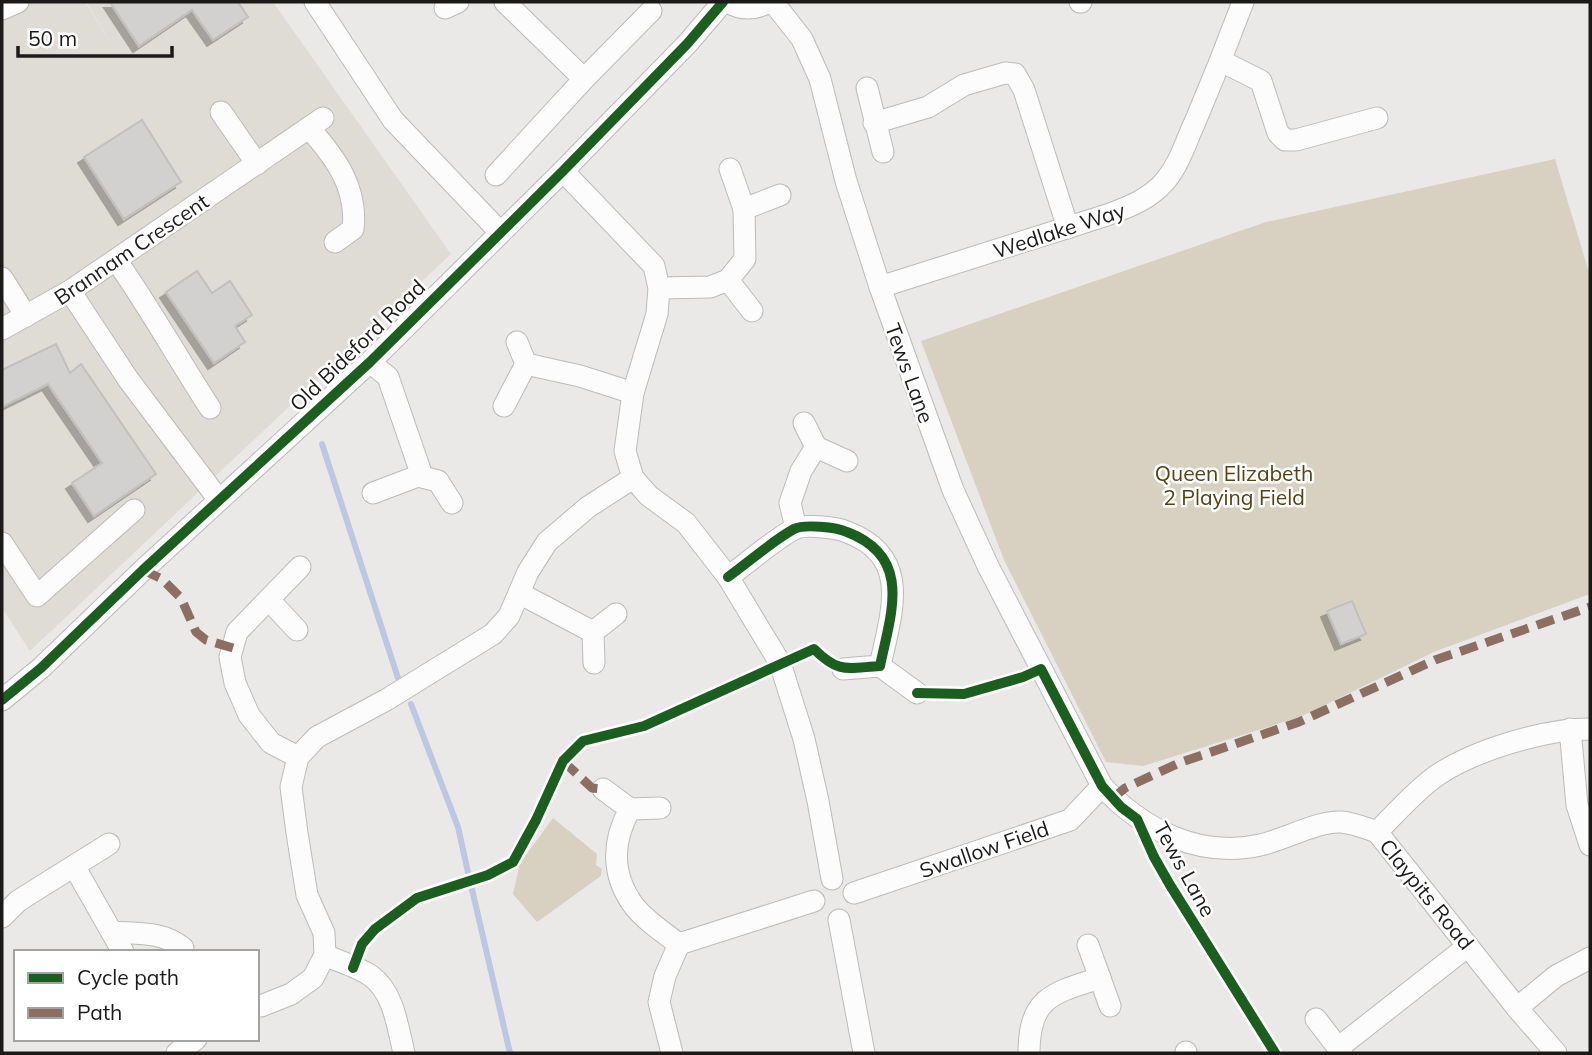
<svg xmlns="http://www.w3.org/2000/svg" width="1592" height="1055" font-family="Mulish,sans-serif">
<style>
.built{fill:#dfdcd6}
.green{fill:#d8d1c2}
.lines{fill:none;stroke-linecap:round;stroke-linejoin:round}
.stream{stroke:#bec7e2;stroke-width:6}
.building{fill:#d2d1d0;stroke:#c1c0bf;stroke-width:2;filter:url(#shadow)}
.minor-casing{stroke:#bcbbba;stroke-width:23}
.minor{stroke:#fcfcfc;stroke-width:21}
.quiet{stroke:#8d6e63;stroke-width:9;stroke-dasharray:18 9;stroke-linecap:butt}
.cycleway-casing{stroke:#fff;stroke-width:15}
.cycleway{stroke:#1b5e20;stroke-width:10}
.labels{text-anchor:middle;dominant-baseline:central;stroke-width:5;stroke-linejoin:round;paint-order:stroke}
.street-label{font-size:21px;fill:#1b1a19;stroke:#fff}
.park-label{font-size:21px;fill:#554212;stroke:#fff}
</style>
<defs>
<filter id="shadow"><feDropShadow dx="-6" dy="6" stdDeviation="0" flood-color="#0004"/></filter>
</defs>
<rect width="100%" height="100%" fill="#eae9e8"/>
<!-- built -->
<path class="built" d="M2,2H85L116,51L86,2H273L451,254L30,651L2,608Z"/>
<!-- green -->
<g class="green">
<path d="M1555,159L1590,276V594L1434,652L1300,717L1143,766L1106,762L1004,560L921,341L1266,222Z"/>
<path d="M553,818L597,854L596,865L602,869L601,876L537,922L513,894L520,863Z"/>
</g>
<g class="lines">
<!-- stream -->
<g class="stream">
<path d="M322,444L398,678"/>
<path d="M411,704L458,827L469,877"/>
<path d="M471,885L510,1053"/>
</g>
</g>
<!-- building -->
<g class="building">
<path d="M110,2H238L248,17L213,40L192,10L139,46Z"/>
<path d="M142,120L181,182L124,219L84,157Z"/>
<path d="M197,271L212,293L230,281L252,315L235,326L245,342L214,363L166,292Z"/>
<path d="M56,344L70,373L81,364L156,474L94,516L72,483L102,463L48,384L2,407V370Z"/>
<path d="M1352,601L1366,634L1341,644L1327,611Z"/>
</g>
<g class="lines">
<defs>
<g id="minor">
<path d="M315,2L393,120L499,231"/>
<path d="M505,2L584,79"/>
<path d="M727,2C741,10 755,10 769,2"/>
<path d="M773,2L802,39L820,79L846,181L880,287L953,490L988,566L1102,786C1142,829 1199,859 1260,845C1284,840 1317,821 1341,822C1354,823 1365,828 1377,832L1517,1008L1556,1053"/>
<path d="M1080,2H1081"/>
<path d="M445,8L458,2"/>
<path d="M2,9L18,2"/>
<path d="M1221,61L1261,81L1278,133L1285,140H1296L1377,118"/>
<path d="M867,88L883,152"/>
<path d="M221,112L257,164"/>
<path d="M874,123L928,107L964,85L1005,73L1015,74L1024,90L1068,228"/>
<path d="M309,128C335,157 358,188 353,229L335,242"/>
<path d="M563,171L654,266L659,288L657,314L633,393L625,451L633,478L649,496L686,523L728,577L780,663L804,739L818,801L832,879"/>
<path d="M496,175L584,79L651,11"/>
<path d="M744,209L780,195"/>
<path d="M116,260C150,308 178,359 210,408"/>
<path d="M2,278L26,316"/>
<path d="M728,280L752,311"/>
<path d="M880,287L1107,215C1129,207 1150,199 1166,180C1180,163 1186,141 1195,122C1212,82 1228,42 1243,2"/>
<path d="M659,288L710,287L728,280L745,259L744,209L730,169"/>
<path d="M70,291L128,379L219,500"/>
<path d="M2,329L70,291L323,118"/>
<path d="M517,342L526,364"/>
<path d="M370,362L388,377L420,470L418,476L373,493"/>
<path d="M504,406L526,364L580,376L633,393"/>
<path d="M804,423L816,447"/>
<path d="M418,476L438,481L452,503"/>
<path d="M796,528L790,503L801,471L816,447L847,461"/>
<path d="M2,543L37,596L134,510"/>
<path d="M728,577C749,562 772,541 794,529C804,524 836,527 847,532C913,557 891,613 880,666L843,669"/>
<path d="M519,593L593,632L594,663"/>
<path d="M269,600L297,630"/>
<path d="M593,632L616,614"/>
<path d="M880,666L917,693"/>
<path d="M2,700L41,668L143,570L370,362L563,171L687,44L723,2"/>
<path d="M1570,729L1577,805L1590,845"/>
<path d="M298,757L271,743L249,715L235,683L230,657L237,632L300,567"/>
<path d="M603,789L630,809C612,841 611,875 634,906C646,921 664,933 679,944L665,976L659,1002L672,1053"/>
<path d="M630,809L660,808"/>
<path d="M1377,832C1396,813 1414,792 1436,776C1474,750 1545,729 1590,729"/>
<path d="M74,866L123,952"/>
<path d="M854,893L1070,820L1102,786"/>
<path d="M2,917L18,901L109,844"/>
<path d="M839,920L864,1053"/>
<path d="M112,932C138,934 162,931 183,948"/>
<path d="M679,944L814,901"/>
<path d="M1088,945L1110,1006"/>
<path d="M325,955C340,962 358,967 371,976C394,992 398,1029 404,1053"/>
<path d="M261,1006L291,994L313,978L325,955L324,933L307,895L297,833L291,787L298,757L317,737L386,700L493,634L509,616L528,572L547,542L588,507L633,478"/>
<path d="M1517,1008L1556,976L1590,958"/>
<path d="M1316,1019L1342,1053"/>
<path d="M1338,1048L1468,946"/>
<path d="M177,1053L196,1039"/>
<path d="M1029,1053C1029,997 1053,993 1100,978"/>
<path d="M1186,1053V1052"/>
</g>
</defs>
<!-- minor casing -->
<use href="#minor" class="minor-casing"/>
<!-- minor -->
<use href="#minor" class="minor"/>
<!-- quiet -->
<g class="quiet">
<path d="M143,570L162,579L181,598L196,632L206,640L233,648"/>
<path d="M563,761L592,788L603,789"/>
<path d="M1113,798L1125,788L1179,763L1299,722L1435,660L1590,607"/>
</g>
<defs>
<g id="cycleway">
<path d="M917,693L964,694L1023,677L1041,669L1102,786L1121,807L1137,819L1154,857L1170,885L1275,1053"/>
<path d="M2,700L41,668L143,570L370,362L563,171L687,44L723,2"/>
<path d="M353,968L362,944L375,929L417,898L488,875L513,862L536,820L563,761L583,741L644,726L814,649C839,674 847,668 880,666C891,613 913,557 847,532C836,527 804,524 794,529C772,541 749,562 728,577"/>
</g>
</defs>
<!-- cycleway casing -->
<use href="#cycleway" class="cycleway-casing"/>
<!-- cycleway -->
<use href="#cycleway" class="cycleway"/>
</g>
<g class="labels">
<!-- street labels -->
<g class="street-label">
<text transform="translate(1059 230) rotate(-18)">Wedlake Way</text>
<text transform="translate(131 249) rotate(-34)">Brannam Crescent</text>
<text transform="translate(357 345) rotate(-44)">Old Bideford Road</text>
<text transform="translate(910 373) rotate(70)">Tews Lane</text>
<text transform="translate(984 849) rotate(-19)">Swallow Field</text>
<text transform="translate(1185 869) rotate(61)">Tews Lane</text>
<text transform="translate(1427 894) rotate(51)">Claypits Road</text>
</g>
<!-- park labels -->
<g class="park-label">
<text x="1234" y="473">Queen Elizabeth<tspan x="1234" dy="24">2 Playing Field</tspan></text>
</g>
</g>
<!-- border -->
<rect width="1592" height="1055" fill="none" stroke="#1b1a19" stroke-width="7"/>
<!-- legend -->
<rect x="14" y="950" width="245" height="91" fill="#ffffff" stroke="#a4a3a3" stroke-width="2"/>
<rect x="28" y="973" width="35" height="10" fill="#1b5e20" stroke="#a4a3a3" stroke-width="2"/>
<text x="77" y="985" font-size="21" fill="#1b1a19">Cycle path</text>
<rect x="28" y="1008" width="35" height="10" fill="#8d6e63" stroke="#a4a3a3" stroke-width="2"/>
<text x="77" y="1020" font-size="21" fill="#1b1a19">Path</text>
<!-- scale -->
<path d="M18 46v10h154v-10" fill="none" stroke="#1b1a19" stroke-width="3.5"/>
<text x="28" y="46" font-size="21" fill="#1b1a19" stroke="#ffffff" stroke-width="5" paint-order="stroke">50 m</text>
</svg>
